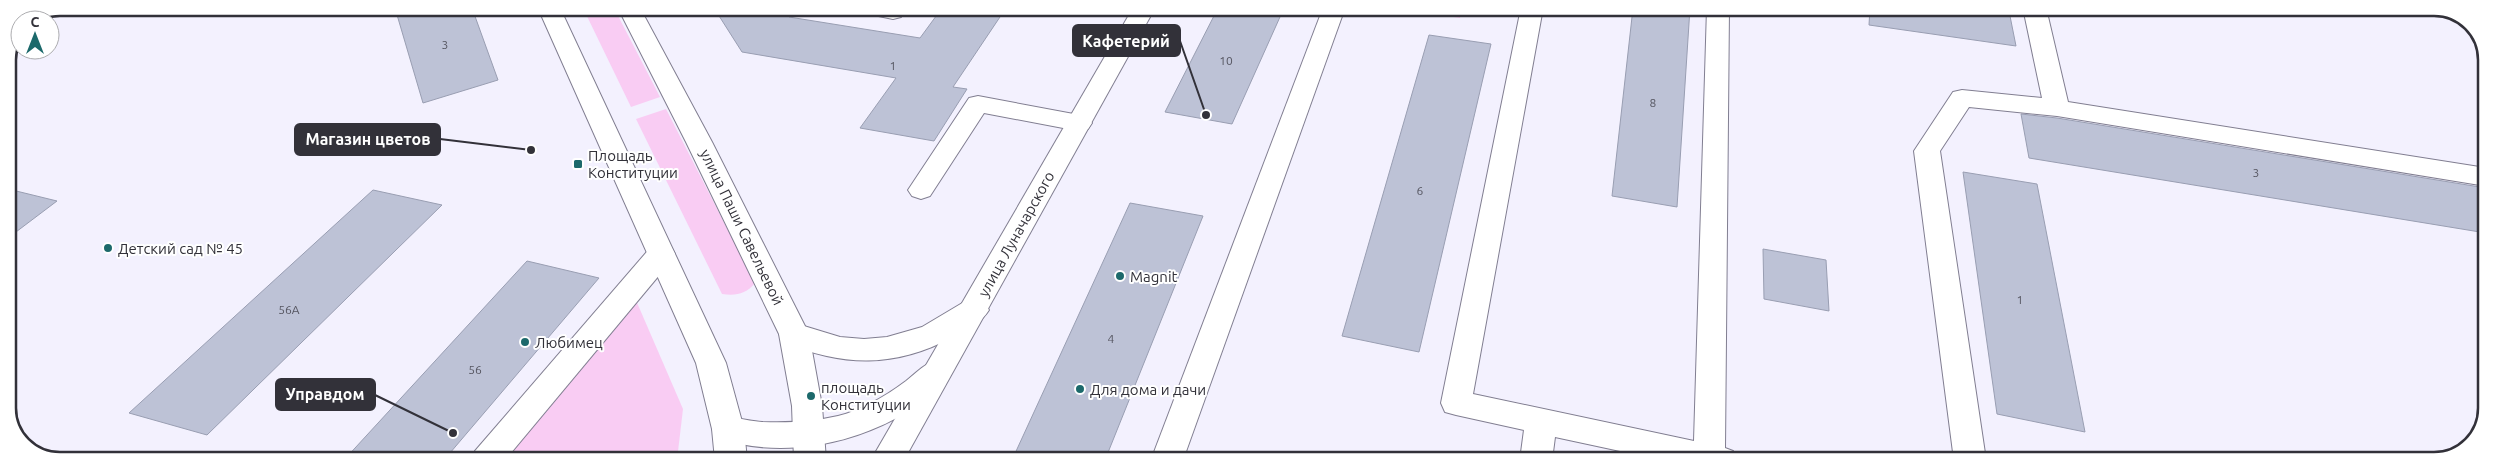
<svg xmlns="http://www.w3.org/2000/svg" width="2494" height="468" font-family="Ubuntu,sans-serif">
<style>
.green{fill:#f9ccf3}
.building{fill:#bdc2d6;stroke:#999eb2}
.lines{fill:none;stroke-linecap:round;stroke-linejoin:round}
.minor-casing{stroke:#817e91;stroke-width:2}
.major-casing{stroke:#817e91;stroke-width:2}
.minor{fill:#fff;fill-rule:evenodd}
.major{fill:#fff;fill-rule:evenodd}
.poi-dot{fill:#1c696b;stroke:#fff;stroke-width:2}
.labels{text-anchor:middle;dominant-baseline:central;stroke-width:4;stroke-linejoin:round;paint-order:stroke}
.number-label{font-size:12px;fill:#555560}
.poi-label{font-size:15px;fill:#323139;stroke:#fff;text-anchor:start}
.street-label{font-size:15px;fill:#323139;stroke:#fff}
.rim{fill:none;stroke:#323139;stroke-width:2.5}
.leader{fill:none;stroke:#323139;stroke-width:2}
.callout-dot{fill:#323139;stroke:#fff;stroke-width:2}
.callout{fill:#323139;stroke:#323139;stroke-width:2}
.callout-label{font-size:16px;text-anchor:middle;font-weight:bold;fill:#fff}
</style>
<rect width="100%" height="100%" fill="#f3f1fe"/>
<!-- green -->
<g class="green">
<path d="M583,8H614L660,97L631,107Z"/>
<path d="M1392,8H1462L1460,18Z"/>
<path d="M666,109L755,283C746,294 736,296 722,294L636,119Z"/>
<path d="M635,298L683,409L677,460H506Z"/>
</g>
<!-- building -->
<g class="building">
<path d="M395,8H472L498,80L423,103Z"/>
<path d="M714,8H784L789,17L920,38L942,8H1006L953,87L967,89L934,141L860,128L896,78L742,52Z"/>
<path d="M1218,8H1284L1232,124L1165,112Z"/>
<path d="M1633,8H1690L1677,207L1612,196Z"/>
<path d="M1870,8H1993L2009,11L2016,46L1869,25Z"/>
<path d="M1429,35L1491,44L1419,352L1342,336Z"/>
<path d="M2021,114L2057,118L2486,188V233L2029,158Z"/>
<path d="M1963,172L2037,184L2085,432L1997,414Z"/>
<path d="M8,189L57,201L8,238Z"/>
<path d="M373,190L442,205L207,435L129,413Z"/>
<path d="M1130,203L1203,216L1105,460H1012Z"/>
<path d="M1763,249L1826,260L1829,311L1764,299Z"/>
<path d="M527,261L599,278L444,460H344Z"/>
</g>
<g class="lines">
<defs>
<g id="minor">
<path d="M861,8H907L901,17L893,19L864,13Z"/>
<path d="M1323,8H1345L1183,460H1151Z"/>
<path d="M1521,8H1543L1473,394L1694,441L1707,8H1729L1725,448L1733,451L1738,460H1662L1555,437L1552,460H1520L1524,430L1456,415L1445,412L1441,403Z"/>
<path d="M2023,8H2046L2068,102L2486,168V186L2057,116L1969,107L1940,151L1986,460H1954L1914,151L1953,92L1962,90L2042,98Z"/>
<path d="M978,96L1079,115L1088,117L1092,123L1088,129L1079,131L984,113L930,196L921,199L912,196L908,190L912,184L969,98Z"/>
<path d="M661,244L671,247L675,254L671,261L505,460H470L475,451L651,247Z"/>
<path d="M974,299L984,302L989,310C981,323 966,331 953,337C895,368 843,367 784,342L779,334L784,326L794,323L840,337L864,339L887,337L922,327L964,302Z"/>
<path d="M937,360L948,364L952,372C945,386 930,397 917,406C859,444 784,460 717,438L712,429L717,420C733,415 746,421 762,422C788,423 812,422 838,416C862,410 886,396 906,381C916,373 924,364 937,360Z"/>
</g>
<g id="major">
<path d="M538,8H560L726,363L744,429L747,460H715L712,429L696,363Z"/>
<path d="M618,8H640L712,142L809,334L822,406L826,460H794L792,406L779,334L686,142Z"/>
<path d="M1133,8H1155L904,460H871Z"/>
</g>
</defs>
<!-- minor casing -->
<use href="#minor" class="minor-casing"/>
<!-- major casing -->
<use href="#major" class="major-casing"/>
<!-- minor -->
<use href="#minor" class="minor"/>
<!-- major -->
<use href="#major" class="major"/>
</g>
<!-- markers -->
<g class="poi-dot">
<rect x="573" y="159" width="10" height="10" rx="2.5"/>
<circle cx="108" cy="248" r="5"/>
<circle cx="1120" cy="276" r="5"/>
<circle cx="525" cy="342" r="5"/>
<circle cx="1080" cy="389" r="5"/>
<circle cx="811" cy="396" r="5"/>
</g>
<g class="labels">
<!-- number labels -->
<g class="number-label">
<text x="445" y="44">3</text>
<text x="1226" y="60">10</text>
<text x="893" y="65">1</text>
<text x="1653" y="102">8</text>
<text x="2256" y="172">3</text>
<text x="1420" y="190">6</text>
<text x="2020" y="299">1</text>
<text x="289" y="309">56А</text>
<text x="1111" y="338">4</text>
<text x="475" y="369">56</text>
</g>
<!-- poi labels -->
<g class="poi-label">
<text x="588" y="155">Площадь<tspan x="588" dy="17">Конституции</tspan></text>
<text x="118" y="248">Детский сад № 45</text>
<text x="1130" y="276">Magnit</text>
<text x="535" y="342">Любимец</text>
<text x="821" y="387">площадь<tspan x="821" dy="17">Конституции</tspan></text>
<text x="1090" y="389">Для дома и дачи</text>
</g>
<!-- street labels -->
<g class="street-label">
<text transform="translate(742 227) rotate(64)">улица Паши Савельевой</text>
<text transform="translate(1016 234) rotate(-61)">улица Луначарского</text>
</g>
</g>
<!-- crop -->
<path d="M0 0H2494V468H0ZM60 16H2434A44 44 0 0 1 2478 60V408A44 44 0 0 1 2434 452H60A44 44 0 0 1 16 408V60A44 44 0 0 1 60 16Z" fill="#fff" fill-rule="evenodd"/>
<path class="rim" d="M60 16H2434A44 44 0 0 1 2478 60V408A44 44 0 0 1 2434 452H60A44 44 0 0 1 16 408V60A44 44 0 0 1 60 16Z"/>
<!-- callouts -->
<path class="leader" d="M1206 115L1180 41M531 150L440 139M453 433L375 395"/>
<g class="callout-dot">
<circle cx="1206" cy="115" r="5"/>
<circle cx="531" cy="150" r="5"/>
<circle cx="453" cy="433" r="5"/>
</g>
<g class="callout">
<rect x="1073" y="25" width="107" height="31" rx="5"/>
<rect x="295" y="124" width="145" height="31" rx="5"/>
<rect x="276" y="379" width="99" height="31" rx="5"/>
</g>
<g class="callout-label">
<text x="1126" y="47">Кафетерий</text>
<text x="368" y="145">Магазин цветов</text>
<text x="325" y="400">Управдом</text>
</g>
<!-- north arrow -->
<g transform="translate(35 35)"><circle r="24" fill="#ffffff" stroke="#adadb0"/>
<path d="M0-4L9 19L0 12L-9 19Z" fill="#1c696b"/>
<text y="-8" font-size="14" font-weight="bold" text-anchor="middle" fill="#323139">С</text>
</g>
</svg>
